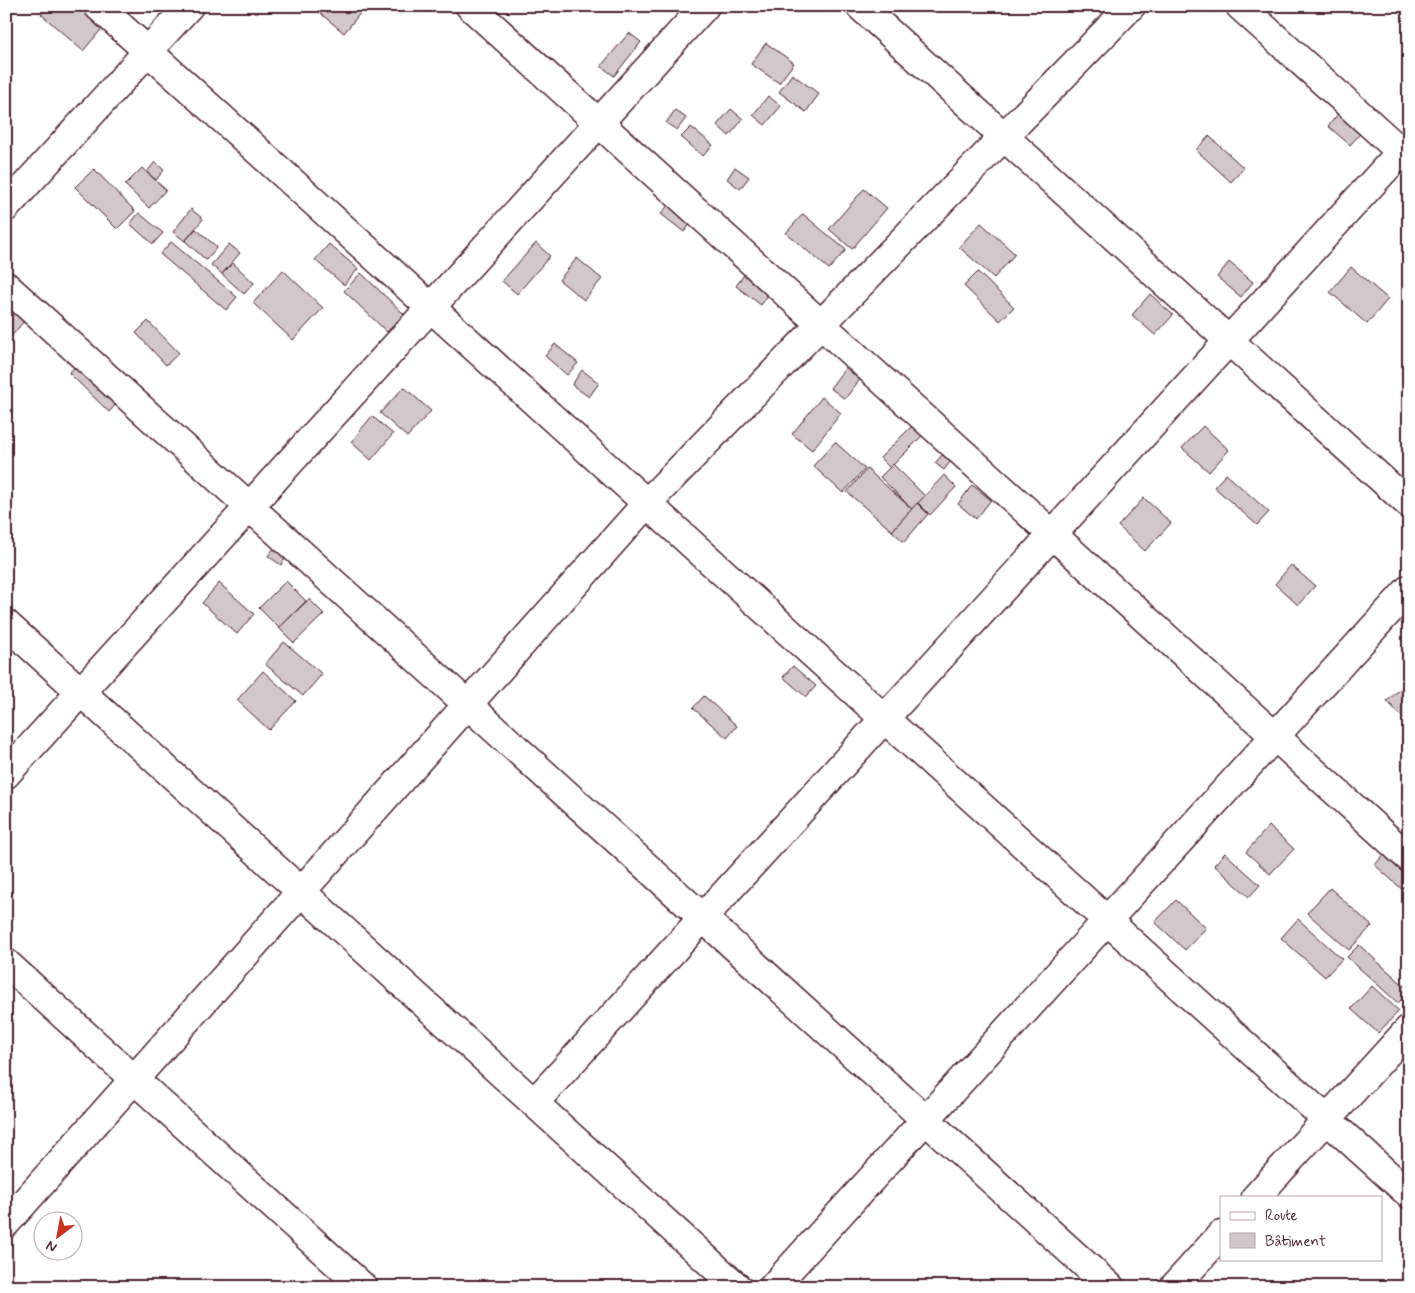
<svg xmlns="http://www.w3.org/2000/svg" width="1415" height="1293" font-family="Mynerve,sans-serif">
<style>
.building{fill:#d2c7cb;stroke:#4a1f2b}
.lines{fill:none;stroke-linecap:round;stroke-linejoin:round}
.minor-casing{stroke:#4a1f2b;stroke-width:31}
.minor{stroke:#fff;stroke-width:28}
</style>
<rect width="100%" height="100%" fill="#fff"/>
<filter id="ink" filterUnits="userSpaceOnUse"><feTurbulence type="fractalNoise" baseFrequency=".02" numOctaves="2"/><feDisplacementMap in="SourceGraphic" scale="10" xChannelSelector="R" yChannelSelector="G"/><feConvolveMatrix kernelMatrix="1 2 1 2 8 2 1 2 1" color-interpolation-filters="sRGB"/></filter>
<g filter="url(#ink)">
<!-- building -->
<g class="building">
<path d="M48,6H84L105,25L83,51L41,14Z"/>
<path d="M316,6H366L344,33L314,8Z"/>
<path d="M629,33L641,42L614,76L601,66Z"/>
<path d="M766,43L794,63L779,83L751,64Z"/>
<path d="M792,74L819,94L806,112L779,92Z"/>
<path d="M768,96L781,106L765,125L753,115Z"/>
<path d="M731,109L743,119L729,136L717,125Z"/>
<path d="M675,110L686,118L677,130L666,123Z"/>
<path d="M1339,113L1361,133L1350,145L1328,126Z"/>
<path d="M691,127L713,145L703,156L681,137Z"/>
<path d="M1209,136L1244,168L1231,182L1196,150Z"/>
<path d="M155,162L164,170L156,180L147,172Z"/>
<path d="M735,167L749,177L740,189L727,179Z"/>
<path d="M142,168L166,190L149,208L125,185Z"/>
<path d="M94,169L135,211L117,229L75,187Z"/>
<path d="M864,189L887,208L852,249L829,229Z"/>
<path d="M672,200L695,218L684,232L661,214Z"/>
<path d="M191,209L203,219L185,241L173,232Z"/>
<path d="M139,213L163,233L153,244L130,224Z"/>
<path d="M803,214L846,250L829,269L786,233Z"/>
<path d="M981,223L1015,254L994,278L959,247Z"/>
<path d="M196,229L217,247L206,260L185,241Z"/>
<path d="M171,242L237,297L226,310L160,254Z"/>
<path d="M536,243L550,256L517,294L502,281Z"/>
<path d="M229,244L240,253L222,274L211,265Z"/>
<path d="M329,244L358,269L344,285L315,260Z"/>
<path d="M577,258L602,279L584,300L559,280Z"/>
<path d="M1229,262L1253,282L1241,297L1217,277Z"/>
<path d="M233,263L254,283L244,294L222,274Z"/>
<path d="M1351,267L1388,299L1367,324L1330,292Z"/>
<path d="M283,270L323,308L293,340L253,303Z"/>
<path d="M746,272L771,291L761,305L736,286Z"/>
<path d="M978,272L1014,307L1000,321L964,286Z"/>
<path d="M361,273L404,314L387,332L344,291Z"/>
<path d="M1150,294L1173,315L1155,335L1132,315Z"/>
<path d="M6,296L29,315L10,338L6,335Z"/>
<path d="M148,321L179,353L166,365L136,333Z"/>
<path d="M555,344L578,363L567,375L545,356Z"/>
<path d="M81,360L121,399L109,412L69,373Z"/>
<path d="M846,367L861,378L845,399L830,388Z"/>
<path d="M582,370L599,383L589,397L572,385Z"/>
<path d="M404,387L431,411L407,437L380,413Z"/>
<path d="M822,397L841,413L812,450L792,434Z"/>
<path d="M372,416L393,434L371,460L351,442Z"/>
<path d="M913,425L923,435L890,468L880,458Z"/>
<path d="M1203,426L1229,450L1209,472L1182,448Z"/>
<path d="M835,442L865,469L843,493L813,466Z"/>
<path d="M944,453L952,459L944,470L935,463Z"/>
<path d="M893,464L925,496L912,509L880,477Z"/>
<path d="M867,469L912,509L892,531L847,492Z"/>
<path d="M1226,474L1269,512L1257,525L1214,487Z"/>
<path d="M944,475L956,487L930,515L918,503Z"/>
<path d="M972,485L991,500L976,519L958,504Z"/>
<path d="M1144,498L1171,523L1145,551L1118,526Z"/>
<path d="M917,503L928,514L904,542L892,531Z"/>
<path d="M277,544L290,552L281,565L268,556Z"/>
<path d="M1291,565L1315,586L1298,605L1275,584Z"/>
<path d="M286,581L306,601L279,628L259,608Z"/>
<path d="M219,583L254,614L237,634L202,603Z"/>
<path d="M309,599L324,614L294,643L279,628Z"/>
<path d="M284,642L322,674L303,696L265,664Z"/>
<path d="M793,666L816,686L806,697L783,677Z"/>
<path d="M263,671L296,701L269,730L237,700Z"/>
<path d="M1406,684L1409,687V724L1387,701Z"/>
<path d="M704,696L737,726L727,738L693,708Z"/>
<path d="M1269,826L1294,849L1270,874L1246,852Z"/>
<path d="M1225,853L1260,885L1249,897L1214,865Z"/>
<path d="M1385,853L1409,875V887L1405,892L1375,865Z"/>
<path d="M1330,888L1372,926L1349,950L1307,913Z"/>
<path d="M1176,900L1206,928L1185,950L1155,922Z"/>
<path d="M1298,919L1342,959L1325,977L1281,938Z"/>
<path d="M1359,945L1409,990V992L1398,1003L1347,957Z"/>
<path d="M1372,986L1399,1011L1378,1033L1351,1009Z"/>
</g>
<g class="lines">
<defs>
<g id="minor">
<path d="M98,6L1409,1194"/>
<path d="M470,6L1409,858"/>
<path d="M860,6L1409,504"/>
<path d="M1240,6L1409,159"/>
<path d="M6,207L189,6"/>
<path d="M6,286L1110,1287"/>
<path d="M6,624L737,1287"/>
<path d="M6,774L705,6"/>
<path d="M6,963L363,1287"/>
<path d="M534,1103L1409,143"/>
<path d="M1256,1197L1409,1029"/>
<path d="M6,1223L647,503L1131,6"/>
<path d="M773,1287L1409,589"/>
<path d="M1174,1287L1221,1235"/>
</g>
</defs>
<!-- minor casing -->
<use href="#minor" class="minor-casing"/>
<!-- minor -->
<use href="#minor" class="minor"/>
</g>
</g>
<!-- margin -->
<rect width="1415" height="1293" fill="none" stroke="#fff" stroke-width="25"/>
<rect x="12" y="12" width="1390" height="1268" fill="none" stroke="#4a1f2b" stroke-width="2" filter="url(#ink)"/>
<!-- legend -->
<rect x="1220" y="1196" width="162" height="65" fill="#ffffff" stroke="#b7a5aa"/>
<rect x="1230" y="1212" width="25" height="8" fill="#ffffff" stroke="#b7a5aa"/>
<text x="1265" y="1220" font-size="15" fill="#4a1f2b">Route</text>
<rect x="1230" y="1233" width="25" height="15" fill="#d2c7cb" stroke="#b7a5aa"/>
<text x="1265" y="1246" font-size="15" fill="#4a1f2b">Bâtiment</text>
<!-- north arrow -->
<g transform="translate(58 1236) rotate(212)"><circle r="24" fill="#ffffff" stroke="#b7a5aa"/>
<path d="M0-4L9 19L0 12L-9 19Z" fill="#c8321e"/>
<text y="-8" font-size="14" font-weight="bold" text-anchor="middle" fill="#4a1f2b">N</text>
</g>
</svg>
